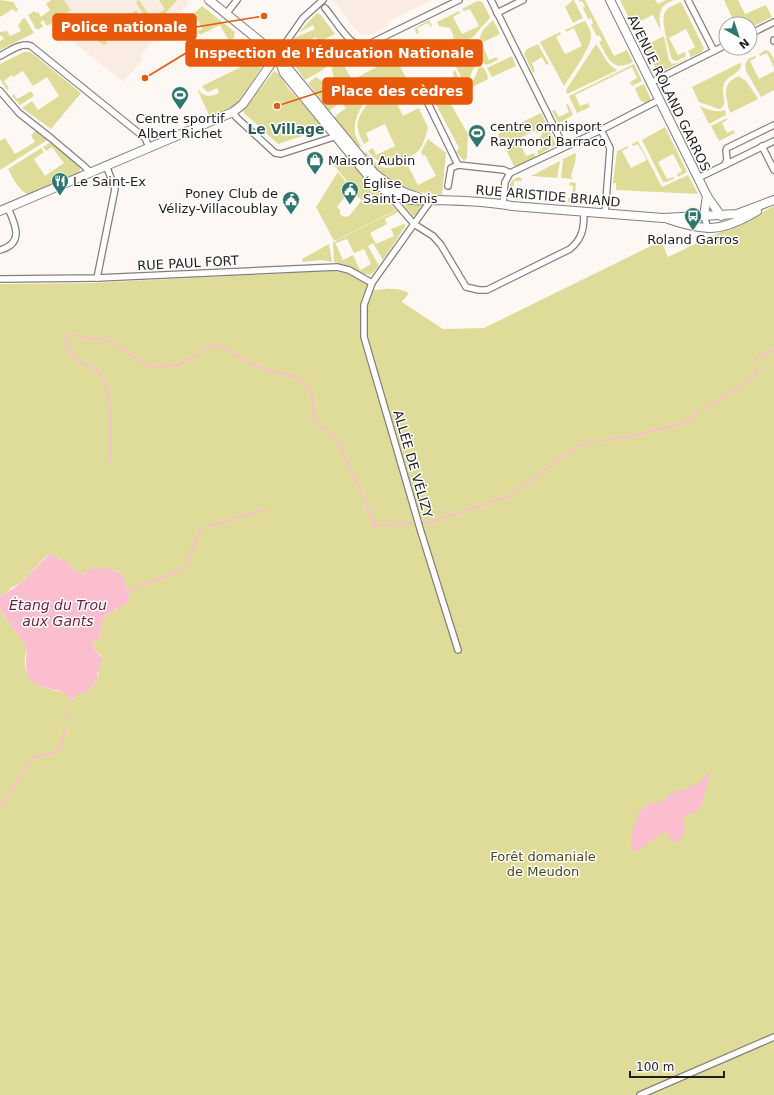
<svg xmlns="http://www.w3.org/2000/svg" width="774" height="1095" font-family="'DejaVu Sans',sans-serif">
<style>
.built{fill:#fbece3}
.green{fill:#dfdc99}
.water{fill:#fbbece}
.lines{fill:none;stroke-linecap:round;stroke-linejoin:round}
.stream{stroke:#fbbece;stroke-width:2}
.street-casing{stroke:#857e7b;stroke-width:8}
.secondary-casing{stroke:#857e7b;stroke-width:10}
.street{stroke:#fff;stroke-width:5.5}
.secondary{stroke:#fff;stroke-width:8}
.labels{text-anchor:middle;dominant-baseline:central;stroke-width:3;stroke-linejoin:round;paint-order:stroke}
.street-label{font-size:13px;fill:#201d1c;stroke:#fff}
.poi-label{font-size:13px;fill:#201d1c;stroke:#fff;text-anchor:start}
.park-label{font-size:13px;fill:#4b4812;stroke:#fff}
.neighbourhood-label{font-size:14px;font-weight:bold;fill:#275f59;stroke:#fff}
.water-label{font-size:14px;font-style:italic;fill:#701c3d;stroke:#fff}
.leader{fill:none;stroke:#e8590c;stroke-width:1.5}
.callout-dot{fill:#e8590c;stroke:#fff;stroke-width:1.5}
.callout{fill:#e8590c;stroke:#e8590c;stroke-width:1.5}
.callout-label{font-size:14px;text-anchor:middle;font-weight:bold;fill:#fff}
</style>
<rect width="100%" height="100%" fill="#fef8f5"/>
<!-- built -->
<g class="built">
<path d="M64,0H186L189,3L141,54L143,59L123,82L57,29L54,21Z"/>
<path d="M333,0H432L389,21L388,25L376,33L368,35L362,34L355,29Z"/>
</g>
<!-- green -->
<g class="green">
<path d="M0,0L13,2L18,10L16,12L13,9L0,17Z"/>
<path d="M51,0H64L71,10L47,26L43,20L40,23L44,26L39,29H36L28,15L34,11L36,13L38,12L41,17L50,10L46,4Z"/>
<path d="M139,0L151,18L165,9L159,0H177L162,17L147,20L136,2Z"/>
<path d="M573,0H574L583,18L573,23L565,7Z"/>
<path d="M579,0H585L614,56L627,50L633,62C612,73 608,58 599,42L602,40L599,35L597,36L591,25L593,23L591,18L588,19L583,8L585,6L582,1L580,2Z"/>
<path d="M620,0H655L658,4L666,0H674C657,6 659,16 661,31L653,15L636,23L645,42L642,44Z"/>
<path d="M724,0H738L745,14L766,5L772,17L750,28V24H735Z"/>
<path d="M477,1H481L483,3L490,17L489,19L473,37L449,52C446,45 451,42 454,37L450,28L439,26L437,22L459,11L460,13L453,17L462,34L479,26L470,9L464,11L462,9Z"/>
<path d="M681,2L704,48L702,52L691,57L688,51L695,47L686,29L669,38L678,55L685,52L686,56L677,61L673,60L671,57C669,47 660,21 665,12C668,7 676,4 681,2Z"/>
<path d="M202,6L235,32L234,38L229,41L220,25L200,35L198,31L202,29L198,20L180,29L185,38L181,40L178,33V29Z"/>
<path d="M136,10L141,18L136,21L132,15L119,23L118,22Z"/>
<path d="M317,13L320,14L335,34L319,42L316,37L297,46L307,67L326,58L322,49L344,39L354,46L321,71L305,80L291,61L288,53L289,45L294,38L315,29L313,25L298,33Z"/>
<path d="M25,18L34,33L0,50V41L4,39L1,35L0,36V32L7,31L10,36L21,31L18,25L21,22V20Z"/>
<path d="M429,20L432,26L431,27L428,23L417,28L419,33L416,34L415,28Z"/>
<path d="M493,20L500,34L481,43L489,60L497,57L498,60L487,65C478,60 477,41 482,32C484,28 490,23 493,20Z"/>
<path d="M584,21H585C588,25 591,31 591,36C591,48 571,75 564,86L540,42L560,32L561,34L556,37L565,54L582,46L574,28L566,32L565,30Z"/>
<path d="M97,27L107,43L104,45L90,35Z"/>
<path d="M664,36L669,60L672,64L678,63L686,59V60L658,73L644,46Z"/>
<path d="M472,42H475L476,45L475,66L465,85L450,55Z"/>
<path d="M538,44L549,64L546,65L542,57L532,63L535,71L533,73L524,54L527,49Z"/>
<path d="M596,44C604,54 604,62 617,70L616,71L567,94L566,90Z"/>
<path d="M238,47L244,52L254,53L258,65L261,68L238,103L232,107L210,117L197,89C204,97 210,98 219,93L217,88L208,92L205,90L202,86L241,67L233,50Z"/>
<path d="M387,47H390L391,49L406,78C402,79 397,79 393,80C375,85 352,112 355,132C355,137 359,142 361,146L358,147L334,117L346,108L341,102L329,111L308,83L316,77L326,84L330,82L334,78C333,75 332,70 332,68C333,61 352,50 359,51L341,60L352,80L377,67L372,54Z"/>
<path d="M265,49L270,56L266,67L262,63L258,54Z"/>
<path d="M766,50L769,51L774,59V68L767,53L760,56L759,54Z"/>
<path d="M24,52H29L33,54L81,93L51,129L22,108L32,101L38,110L59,96L47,77L33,86L23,71L13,77L12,75L4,81L9,88L7,90L0,79V64Z"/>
<path d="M512,56L516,66L492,77L487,68Z"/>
<path d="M755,56L756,58L750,61L759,79L774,71V90L761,97L746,71L745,65L748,59Z"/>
<path d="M740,63H741C742,74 727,75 724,84C720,95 730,105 719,109L699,102L692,87Z"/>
<path d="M634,64L642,81L632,86L630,82L637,78L632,67L575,95L580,106L588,103L590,107L577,113L569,96Z"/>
<path d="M481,66C485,68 488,75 488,79L471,88L469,87L475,77L479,67Z"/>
<path d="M455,70L463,86L462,91L445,100L431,90L428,87L429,84L441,77L443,82L454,76L453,72Z"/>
<path d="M274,71L279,74L288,88L321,124V128L320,130L278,144L244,113L243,111Z"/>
<path d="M739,76L747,82L758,99L730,113C728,108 728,105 727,100C724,89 727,80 739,76Z"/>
<path d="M407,82L409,87L393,95L403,116L419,108L428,128C426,134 424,143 420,149C417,153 411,156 407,158C390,167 380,166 368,151L373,148L376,155L395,146L385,124L366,133L369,141L364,144C360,137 356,129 358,121C362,107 380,87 394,83C398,82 403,82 407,82Z"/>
<path d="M644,84L651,100L645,103L640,100L635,88Z"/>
<path d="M31,91L34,96L20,105L12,96L14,94L17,99Z"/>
<path d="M431,95C437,99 442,105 449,101L468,134L467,158L464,161L456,152L459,148Z"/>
<path d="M568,104L573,115L561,122H558L552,111L555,110L559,117L569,112L566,105Z"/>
<path d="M700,106C709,110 716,113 725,110L726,115L709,124Z"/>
<path d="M541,113L546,123L537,134L535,130L518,139L526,156L534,153L536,157L517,166H514L498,134Z"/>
<path d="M727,118L728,119L722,123L727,133L734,130L735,133L719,141L711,126Z"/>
<path d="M548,126L556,145L538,155L537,151L543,148L539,138Z"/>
<path d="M665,127L687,172L678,177L677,174L682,171L673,154L658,162L667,179L673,177L674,179L666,182H663L642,140Z"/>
<path d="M38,130L49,139L0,170V141L5,138L15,154L35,142L31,135Z"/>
<path d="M428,139L446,153L442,195C404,192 388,183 363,154L366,152C380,170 386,172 406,162L418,185L436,176L425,155L423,156L421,152Z"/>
<path d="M638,141L662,187L688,175L698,194L616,190V183H613L617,151L628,146V148L622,151L631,168L647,160L638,144L633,146L632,144Z"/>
<path d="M51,142L77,165L80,168V171L77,175L30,195C19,192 13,178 8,169L41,148L44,152L34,159L45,176L64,163L52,147L46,151L43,147Z"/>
<path d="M576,153L575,163L571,176L573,179L561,178L563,159Z"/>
<path d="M347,155L384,196L374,201H363L349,190L346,180L333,164Z"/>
<path d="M560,161L557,178L531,176Z"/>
<path d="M338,172L345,181L349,191L337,207L340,210V214L344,217L349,216L361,201C369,204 377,201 384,197L396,210L334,241L316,207Z"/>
<path d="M519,177L521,178L522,181H514L513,193L519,194L517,198L513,199L508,195C508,187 510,179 519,177Z"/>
<path d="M570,182L576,183L575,197L572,203L568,202V198H572L573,186L569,185Z"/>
<path d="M401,201L421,203L422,205L417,214L413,216L401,202Z"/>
<path d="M774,206V1095H0V608L4,616L26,646C27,653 24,659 25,665C28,687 49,688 67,694L70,700L81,693L87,692L94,685L98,678C97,670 102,663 101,655C96,652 93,648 94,642L100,637L102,622L106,615L127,603L131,589L127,590L119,572L114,570L92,568L84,574L73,570L68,563L51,554L47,555L21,583L11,588L8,592L4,593L0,597V284L91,283L333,271C349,273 363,279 375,290C388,289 397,287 409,293L402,302L443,329L484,328L661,241L668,257Z"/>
<path d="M397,210L398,212L385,219L387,224L370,233L376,244L394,236L391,229L404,224L406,225L383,260L373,243L368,246L379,266L372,274C362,277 347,263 334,262L333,242H335L343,260L353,255L360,270L371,264L364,249L354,253L347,239L336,243L335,241Z"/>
<path d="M329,244L332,262L322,260L303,262L302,259Z"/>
</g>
<!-- water -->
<g class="water">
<path d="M51,554L68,563L73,570L84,574L92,568C101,568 123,568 125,580C125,584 125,586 127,590L131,589V590L127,603L106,615L102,622L100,638L94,642C92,650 98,652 102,658L99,671L97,673L98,678L94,685L87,692L81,693L71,699L70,702C68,685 38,693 29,677C23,665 28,658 26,646L4,616L0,608V597L4,593L8,592L21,583L48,555Z"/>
<path d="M707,774H710L702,804L696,812L683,816C686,830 686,833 676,843L670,840L667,831L655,838L636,852L631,850L632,832L639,812L646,805L663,801L672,792L683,790L698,783Z"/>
</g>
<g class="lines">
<!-- stream -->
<g class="stream">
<path d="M756,360V358L774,350"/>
<path d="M705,409L755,376L756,369"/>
<path d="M601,441L633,436L683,423L699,412"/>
<path d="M110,463L111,411L104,379L94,369L76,359L70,352L64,342L68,336L73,335L111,341L148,367L175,366L196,356L216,344L258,367L295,377L308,386L312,397L314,417L318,425L329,432L339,443L375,525"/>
<path d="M423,522H431L509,496L580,445L594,443"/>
<path d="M372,526L413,523"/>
<path d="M206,527L266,509"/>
<path d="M131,589L177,572L186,565L201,528"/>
<path d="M69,705L70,702"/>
<path d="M67,719L68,715"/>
<path d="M0,808L33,758L60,751L65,728"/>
</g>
<defs>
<g id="street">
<path d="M491,0L564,147"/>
<path d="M688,0L714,51"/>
<path d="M325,8C332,16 345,37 353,42C358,45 363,44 369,44L459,0"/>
<path d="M497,13L523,0"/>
<path d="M226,14L237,0"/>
<path d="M750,34L774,22"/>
<path d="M774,40V41"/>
<path d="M277,55L303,18L323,0"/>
<path d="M0,56C8,52 21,42 31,46L145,138L149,147"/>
<path d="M650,83L726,45"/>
<path d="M0,91L19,113L52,139L84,166L90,172"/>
<path d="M423,93L458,165L504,170L510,173"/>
<path d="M233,112L236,117L275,153L281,154L334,137L337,135"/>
<path d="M774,125L727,148L726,150L727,159L725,165L774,141"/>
<path d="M601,130L610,148L605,213"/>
<path d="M762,146L774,170"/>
<path d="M698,178L725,165"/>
<path d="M448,186L451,168L458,165"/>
<path d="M390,196L414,224L433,236L441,245L466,287L479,290H487L570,249C583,238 584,228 584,211"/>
<path d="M431,200L372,283L364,305V337L421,532L458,650"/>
<path d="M503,204L505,182L510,173L601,130L659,100"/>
<path d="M704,216L708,229"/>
<path d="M0,250C25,243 15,224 8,208"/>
<path d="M97,278L115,189L106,165"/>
<path d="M0,279L97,278L337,267L349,270L372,283"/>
<path d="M640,1095L774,1037"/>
</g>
<g id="secondary">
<path d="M209,0L277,55L374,173C387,184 401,193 418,197"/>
<path d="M610,0L707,196L721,216"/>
<path d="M277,55L284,73L370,178C378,185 385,192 395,196C409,202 423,200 438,200C463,201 488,201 512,206L663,218L737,214L774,200"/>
<path d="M0,211L233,112L243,104L277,55"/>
<path d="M704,216L707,196"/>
<path d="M668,219C706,232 722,232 757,211"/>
</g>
</defs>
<!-- street casing -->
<use href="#street" class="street-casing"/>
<!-- secondary casing -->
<use href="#secondary" class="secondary-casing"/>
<!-- street -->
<use href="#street" class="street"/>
<!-- secondary -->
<use href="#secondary" class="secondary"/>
</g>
<!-- icons -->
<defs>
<symbol id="stadium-pin" viewBox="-11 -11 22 30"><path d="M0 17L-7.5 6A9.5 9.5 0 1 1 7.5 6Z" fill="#2f766e" stroke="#fff"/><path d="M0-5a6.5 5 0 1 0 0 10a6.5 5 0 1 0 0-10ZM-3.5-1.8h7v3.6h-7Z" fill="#fff"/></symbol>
<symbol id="shop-pin" viewBox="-11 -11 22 30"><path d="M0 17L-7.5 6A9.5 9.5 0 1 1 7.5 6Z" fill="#2f766e" stroke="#fff"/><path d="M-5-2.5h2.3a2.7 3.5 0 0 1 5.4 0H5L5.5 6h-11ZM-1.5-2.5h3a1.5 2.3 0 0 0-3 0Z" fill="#fff"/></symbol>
<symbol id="restaurant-pin" viewBox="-11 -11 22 30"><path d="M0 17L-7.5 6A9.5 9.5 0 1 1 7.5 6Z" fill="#2f766e" stroke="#fff"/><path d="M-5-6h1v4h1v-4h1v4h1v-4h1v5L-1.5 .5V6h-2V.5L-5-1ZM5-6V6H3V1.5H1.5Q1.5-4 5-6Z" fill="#fff"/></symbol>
<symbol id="civic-pin" viewBox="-11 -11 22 30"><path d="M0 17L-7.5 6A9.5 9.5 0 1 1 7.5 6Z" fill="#2f766e" stroke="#fff"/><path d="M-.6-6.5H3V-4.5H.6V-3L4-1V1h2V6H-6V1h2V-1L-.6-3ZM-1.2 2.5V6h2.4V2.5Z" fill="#fff"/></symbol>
<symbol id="bus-pin" viewBox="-11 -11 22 30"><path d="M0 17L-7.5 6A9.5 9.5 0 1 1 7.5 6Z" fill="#2f766e" stroke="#fff"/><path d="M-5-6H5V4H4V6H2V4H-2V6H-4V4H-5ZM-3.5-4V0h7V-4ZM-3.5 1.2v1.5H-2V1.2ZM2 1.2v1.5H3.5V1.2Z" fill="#fff"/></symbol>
</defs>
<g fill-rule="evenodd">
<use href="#stadium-pin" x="170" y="85" width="20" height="27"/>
<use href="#stadium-pin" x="467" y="123" width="20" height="27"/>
<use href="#shop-pin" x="305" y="150" width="20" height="27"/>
<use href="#restaurant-pin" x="50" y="171" width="20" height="27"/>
<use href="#civic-pin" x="340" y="180" width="20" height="27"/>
<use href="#civic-pin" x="281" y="190" width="20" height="27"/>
<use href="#bus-pin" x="683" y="206" width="20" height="27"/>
</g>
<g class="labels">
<!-- street labels -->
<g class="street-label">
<text transform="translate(669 93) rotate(64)">AVENUE ROLAND GARROS</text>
<text transform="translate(548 196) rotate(5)">RUE ARISTIDE BRIAND</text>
<text transform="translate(188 263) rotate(-3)">RUE PAUL FORT</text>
<text transform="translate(413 464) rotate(74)">ALLÉE DE VÉLIZY</text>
</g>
<!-- poi labels -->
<g class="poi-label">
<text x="180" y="118" text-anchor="middle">Centre sportif<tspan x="180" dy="15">Albert Richet</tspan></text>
<text x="490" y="126">centre omnisport<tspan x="490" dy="15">Raymond Barraco</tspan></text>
<text x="328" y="160">Maison Aubin</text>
<text x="73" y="181">Le Saint-Ex</text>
<text x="363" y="183">Église<tspan x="363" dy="15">Saint-Denis</tspan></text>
<text x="278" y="193" text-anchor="end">Poney Club de<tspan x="278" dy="15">Vélizy-Villacoublay</tspan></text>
<text x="693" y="239" text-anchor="middle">Roland Garros</text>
</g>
<!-- park labels -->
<g class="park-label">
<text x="543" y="856">Forêt domaniale<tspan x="543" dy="15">de Meudon</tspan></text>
</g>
<!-- neighbourhood labels -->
<g class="neighbourhood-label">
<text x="286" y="129">Le Village</text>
</g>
<!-- water labels -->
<g class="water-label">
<text x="58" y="605">Étang du Trou<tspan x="58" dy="16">aux Gants</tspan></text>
</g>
</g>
<!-- callouts -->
<path class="leader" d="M264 16L196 27M145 78L186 53M277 106L323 91"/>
<g class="callout-dot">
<circle cx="264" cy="16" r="4"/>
<circle cx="145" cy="78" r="4"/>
<circle cx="277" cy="106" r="4"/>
</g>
<g class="callout">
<rect x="53" y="14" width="143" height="26" rx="4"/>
<rect x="186" y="40" width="296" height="26" rx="4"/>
<rect x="323" y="78" width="149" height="26" rx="4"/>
</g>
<g class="callout-label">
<text x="124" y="32">Police nationale</text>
<text x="334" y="58">Inspection de l'Éducation Nationale</text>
<text x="397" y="96">Place des cèdres</text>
</g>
<!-- north arrow -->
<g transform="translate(738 36) rotate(141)"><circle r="19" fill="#ffffff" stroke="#a6a5a4"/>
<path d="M0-3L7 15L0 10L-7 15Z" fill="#2f766e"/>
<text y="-6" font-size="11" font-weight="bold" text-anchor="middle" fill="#201d1c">N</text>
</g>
<!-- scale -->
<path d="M630 1071v6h94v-6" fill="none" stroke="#201d1c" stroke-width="2"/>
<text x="636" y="1071" font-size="12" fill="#201d1c" stroke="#ffffff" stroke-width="3" paint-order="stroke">100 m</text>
</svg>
